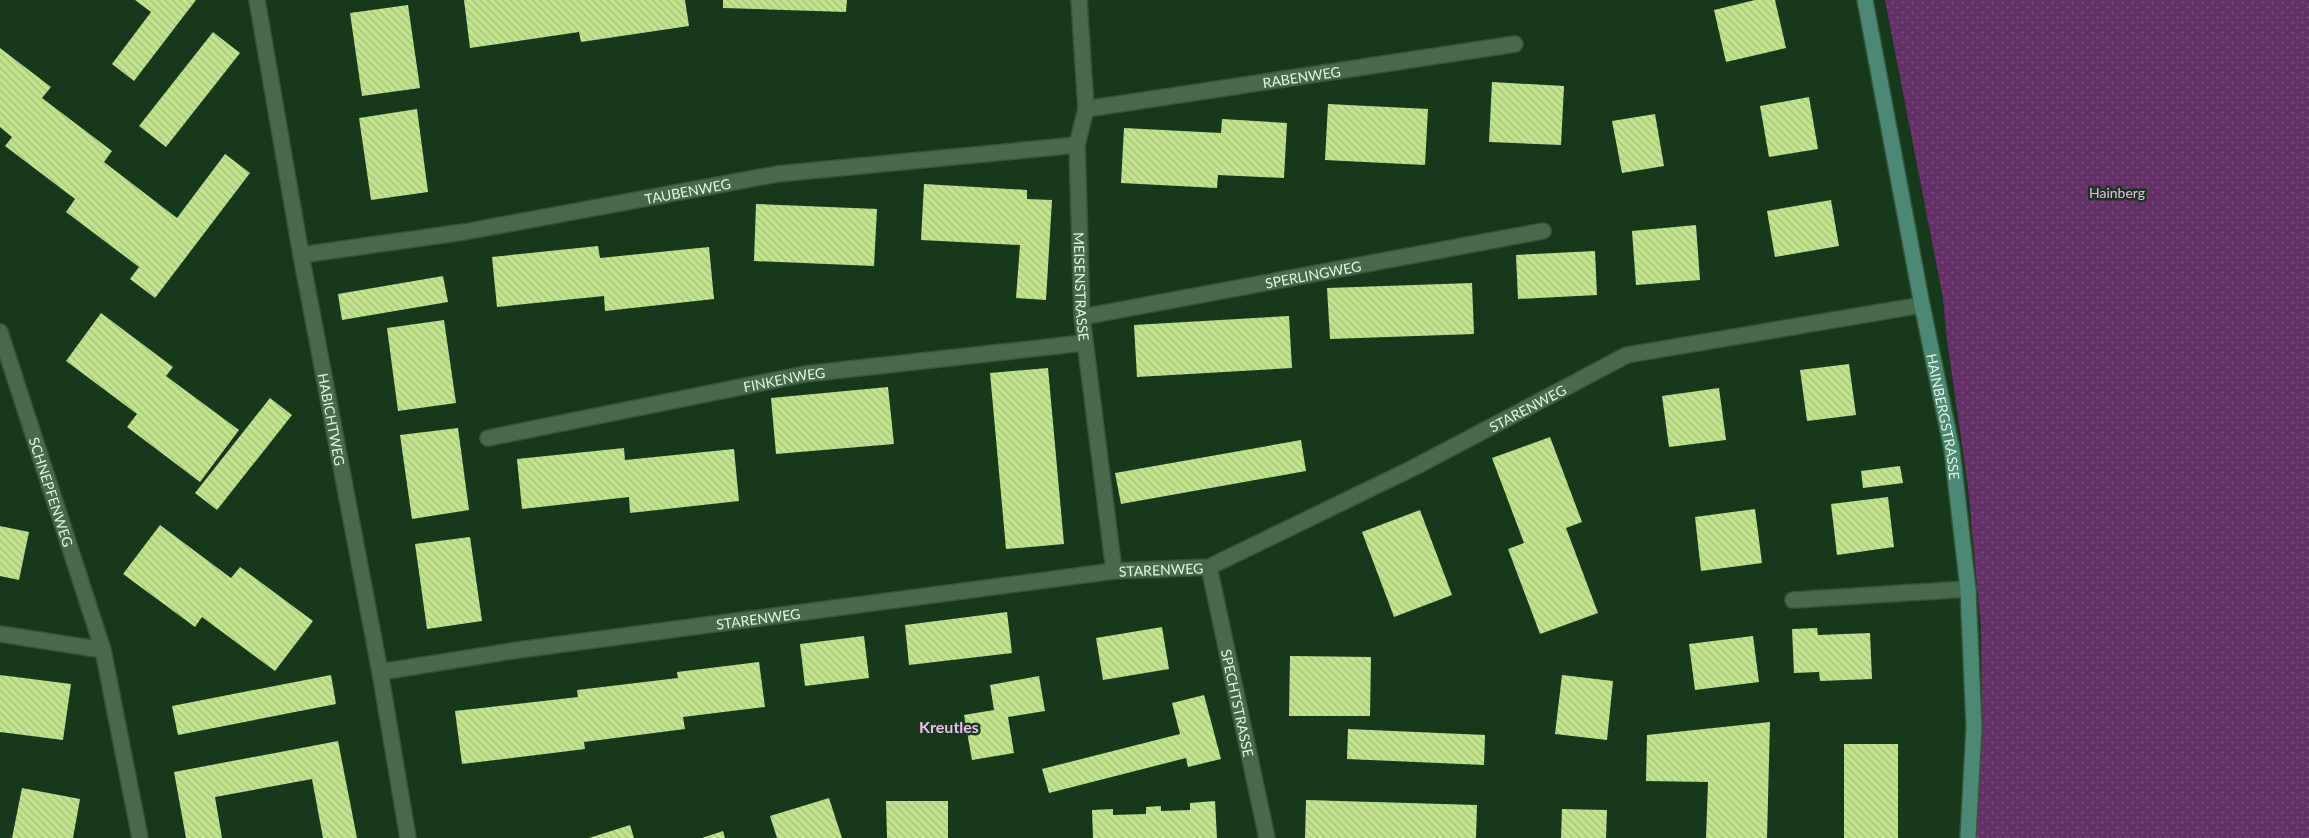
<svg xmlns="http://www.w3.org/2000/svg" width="2309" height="838" font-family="Lato,sans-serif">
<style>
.park{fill:url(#park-dots)}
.building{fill:url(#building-back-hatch)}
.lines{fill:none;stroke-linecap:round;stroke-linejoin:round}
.lane-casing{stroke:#36543a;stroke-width:18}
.street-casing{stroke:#36543a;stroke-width:18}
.secondary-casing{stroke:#36543a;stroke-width:18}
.lane{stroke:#476b4a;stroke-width:15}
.street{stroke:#476b4a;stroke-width:15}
.secondary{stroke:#4b8875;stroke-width:15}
.labels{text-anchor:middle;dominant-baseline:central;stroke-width:5;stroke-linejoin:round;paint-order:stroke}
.street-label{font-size:14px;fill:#e3f7e3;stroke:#17391b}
.park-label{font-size:14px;fill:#f7b4f8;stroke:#17391b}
.quarter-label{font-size:16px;font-weight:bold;fill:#f4bbf5;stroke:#17391b}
</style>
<defs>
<pattern id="park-dots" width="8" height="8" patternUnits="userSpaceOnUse" patternTransform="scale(1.25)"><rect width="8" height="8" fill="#653067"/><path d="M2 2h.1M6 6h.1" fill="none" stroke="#7b4f7d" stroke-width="1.8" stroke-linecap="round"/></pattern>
<pattern id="building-back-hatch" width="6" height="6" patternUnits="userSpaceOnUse" patternTransform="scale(1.25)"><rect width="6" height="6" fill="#c3e48f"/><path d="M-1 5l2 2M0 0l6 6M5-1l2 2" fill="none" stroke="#a3be7c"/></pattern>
</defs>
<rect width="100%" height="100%" fill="#17391b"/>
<!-- park -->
<path class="park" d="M1885,0H2309V838H1966L1982,708L1981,628L1968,487L1947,340L1943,298Z"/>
<!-- building -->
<g class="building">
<path d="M135,0H196L134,81L112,64L151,12Z"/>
<path d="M464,0H685L689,26L581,42L579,32L470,48Z"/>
<path d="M723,0H847L846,12L723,8Z"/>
<path d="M1755,0H1775L1786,48L1726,62L1714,10Z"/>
<path d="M408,5L420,88L362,96L350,13Z"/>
<path d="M213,32L240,53L166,147L139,126Z"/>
<path d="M0,48L51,87L42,98L112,151L104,162L177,218L225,154L250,173L155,298L130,279L139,267L66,212L75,199L5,146L12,137L0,127Z"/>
<path d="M1492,82L1564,86L1561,145L1489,142Z"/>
<path d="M1809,97L1818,149L1769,157L1760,106Z"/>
<path d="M1328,104L1428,109L1425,165L1325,160Z"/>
<path d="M417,109L428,192L371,200L359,118Z"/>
<path d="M1655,114L1664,166L1622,173L1612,121Z"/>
<path d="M1222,119L1287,123L1284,178L1218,175L1217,188L1121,183L1124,128L1221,133Z"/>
<path d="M924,184L1027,190V199L1052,200L1046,300L1016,298L1020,245L921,240Z"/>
<path d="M1831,200L1839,246L1775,257L1767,211Z"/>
<path d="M756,204L877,209L874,266L754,261Z"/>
<path d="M1696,225L1700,280L1636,285L1632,231Z"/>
<path d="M598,246L600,258L709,247L714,299L605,311L604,296L497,307L492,257Z"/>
<path d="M1595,251L1597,295L1518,299L1516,255Z"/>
<path d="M443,276L448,302L342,320L338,294Z"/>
<path d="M1472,283L1474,334L1330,339L1327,288Z"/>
<path d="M101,313L173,367L166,376L239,430L200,482L127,427L137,414L66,361Z"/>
<path d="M1289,316L1292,368L1137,377L1134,325Z"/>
<path d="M444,320L456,403L398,411L387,328Z"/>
<path d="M1849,364L1856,415L1807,421L1800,370Z"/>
<path d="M1048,368L1064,544L1006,549L990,373Z"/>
<path d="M888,387L894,444L776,454L771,398Z"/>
<path d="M1719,388L1726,440L1669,447L1662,396Z"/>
<path d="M270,398L292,415L217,510L195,493Z"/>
<path d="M458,428L469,510L412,519L400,435Z"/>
<path d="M1550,437L1582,522L1566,528L1598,613L1540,634L1508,549L1524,543L1492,458Z"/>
<path d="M1301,440L1306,471L1121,504L1115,473Z"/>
<path d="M624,448L625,460L734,449L739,501L630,513L629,497L522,509L517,459Z"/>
<path d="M1900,466L1903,483L1863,488L1861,471Z"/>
<path d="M1888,497L1894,547L1837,555L1831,504Z"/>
<path d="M1755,509L1762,563L1701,571L1695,517Z"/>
<path d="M1420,510L1452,595L1394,617L1362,532Z"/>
<path d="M160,525L231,578L240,567L313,621L275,671L202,617L195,627L123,574Z"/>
<path d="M0,526L29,532L19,580L0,576Z"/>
<path d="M470,537L482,621L427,629L415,544Z"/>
<path d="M1007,612L1012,653L909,665L905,625Z"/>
<path d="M1162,627L1169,669L1103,680L1096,638Z"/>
<path d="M1817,628L1818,635L1870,633L1872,679L1820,681L1819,672L1794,673L1792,629Z"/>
<path d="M864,636L869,678L805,686L800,644Z"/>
<path d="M1753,636L1759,682L1695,690L1689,644Z"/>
<path d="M1290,656L1371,657L1370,716H1289Z"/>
<path d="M759,662L765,707L683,717L685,729L584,742L585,749L462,764L455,711L578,697L577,690L678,678L677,672Z"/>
<path d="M0,675L71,684L63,740L0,732Z"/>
<path d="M331,675L336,704L178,735L172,706Z"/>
<path d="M1562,675L1613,681L1607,740L1555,734Z"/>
<path d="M1039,676L1045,711L1008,717L1014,753L972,760L964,715L994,710L990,685Z"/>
<path d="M1204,695L1221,759L1188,767L1186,758L1049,793L1042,769L1180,734L1172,703Z"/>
<path d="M1770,722L1767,838H1706L1708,782L1646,781L1647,735Z"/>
<path d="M1348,729L1485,735L1484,765L1347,759Z"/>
<path d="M338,741L357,838H323L312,779L215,797L222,838H186L174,772Z"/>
<rect x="1844" y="744" width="54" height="94"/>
<path d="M22,788L80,799L73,838H12Z"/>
<path d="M829,798L842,838H777L770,816Z"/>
<path d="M1306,800L1477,805L1476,838H1305Z"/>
<path d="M886,801H948V838H887Z"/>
<path d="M1215,801L1217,838H1093L1092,810L1113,809V815L1146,814V807L1161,806V811L1190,810V803Z"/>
<path d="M1562,809L1607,810L1606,838H1561Z"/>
<path d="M630,825L634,838H589Z"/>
<path d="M723,831L725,838H702Z"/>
</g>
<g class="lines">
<defs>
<path id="lane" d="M1793,600L1968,589"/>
<g id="street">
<path id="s1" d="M257,0L301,255L380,672L408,838"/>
<path id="s2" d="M1079,0L1086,109L1077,145L1082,317L1114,571"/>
<path id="s3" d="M1086,109L1515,44"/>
<path id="s4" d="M301,255L464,232L777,174L1077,145"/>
<path id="s5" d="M1082,317L1543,231"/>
<path id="s6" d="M0,332L103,650L140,838"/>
<path id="s7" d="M488,438L805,374L1084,343"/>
<path id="s8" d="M1209,567L1267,838"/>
<path d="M0,634L103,650"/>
<path id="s9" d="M380,672L518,650L1114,571L1209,567L1415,467L1627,355L1922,305"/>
</g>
<g id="secondary">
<path id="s10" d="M1865,0L1922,305L1952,450L1968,589L1974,727L1968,838"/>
</g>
</defs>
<!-- lane casing -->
<use href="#lane" class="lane-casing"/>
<!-- street casing -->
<use href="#street" class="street-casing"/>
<!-- secondary casing -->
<use href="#secondary" class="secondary-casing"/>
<!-- lane -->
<use href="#lane" class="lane"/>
<!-- street -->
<use href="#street" class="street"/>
<!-- secondary -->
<use href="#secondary" class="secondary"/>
</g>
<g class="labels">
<!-- street labels -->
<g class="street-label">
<text stroke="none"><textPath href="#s3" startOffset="218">RABENWEG</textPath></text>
<text stroke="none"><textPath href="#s4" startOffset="392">TAUBENWEG</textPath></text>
<text stroke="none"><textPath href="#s5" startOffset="235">SPERLINGWEG</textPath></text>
<text stroke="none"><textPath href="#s2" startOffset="288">MEISENSTRASSE</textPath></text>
<text stroke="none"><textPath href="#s7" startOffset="302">FINKENWEG</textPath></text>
<text stroke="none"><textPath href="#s9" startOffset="1192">STARENWEG</textPath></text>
<text stroke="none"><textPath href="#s10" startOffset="424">HAINBERGSTRASSE</textPath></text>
<text stroke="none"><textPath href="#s1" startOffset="426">HABICHTWEG</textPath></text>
<text stroke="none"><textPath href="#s6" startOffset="168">SCHNEPFENWEG</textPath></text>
<text stroke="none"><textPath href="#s9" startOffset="788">STARENWEG</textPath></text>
<text stroke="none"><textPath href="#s9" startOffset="382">STARENWEG</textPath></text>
<text stroke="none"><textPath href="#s8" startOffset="139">SPECHTSTRASSE</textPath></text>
</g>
<!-- park labels -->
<g class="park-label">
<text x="2117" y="192">Hainberg</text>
</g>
<!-- quarter labels -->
<g class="quarter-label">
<text x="949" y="726">Kreutles</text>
</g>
</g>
</svg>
